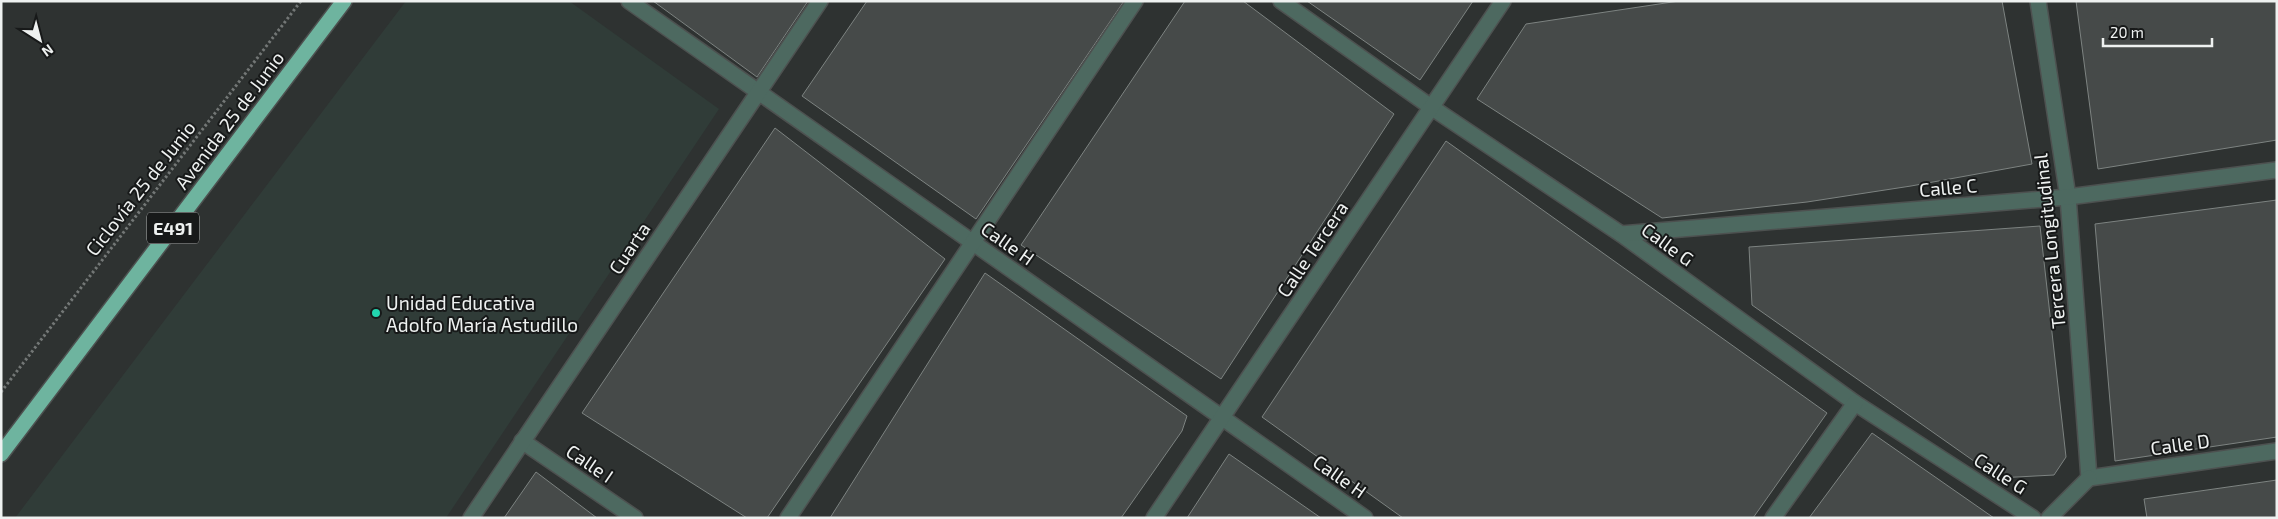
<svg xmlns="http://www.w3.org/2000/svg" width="2278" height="519" font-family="'Exo 2',sans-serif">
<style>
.built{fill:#303c38}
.building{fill:#464a49;stroke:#7d8381}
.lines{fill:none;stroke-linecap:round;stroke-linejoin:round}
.minor-casing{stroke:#4d5150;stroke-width:18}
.highway-casing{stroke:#4d5150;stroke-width:18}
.path{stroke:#737776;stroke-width:3;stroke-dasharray:2.5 2.5;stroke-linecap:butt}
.minor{stroke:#4d6960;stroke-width:15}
.highway{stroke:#6eb49f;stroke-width:15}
.poi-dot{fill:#22d5af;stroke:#171919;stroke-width:2}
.labels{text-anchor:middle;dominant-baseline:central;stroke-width:4;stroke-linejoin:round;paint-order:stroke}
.shield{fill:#171919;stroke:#aeb0b0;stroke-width:1}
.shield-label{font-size:18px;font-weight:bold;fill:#eef1f0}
.street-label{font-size:19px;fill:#eef1f0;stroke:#171919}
.poi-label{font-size:19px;fill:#eef1f0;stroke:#171919;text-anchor:start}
</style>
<rect width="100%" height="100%" fill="#2e3231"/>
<!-- built -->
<path class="built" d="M406,1H569L719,109L446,518H15Z"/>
<!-- building -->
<g class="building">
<path d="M653,1H808L757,77Z"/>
<path d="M867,1H1124L976,219L802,96Z"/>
<path d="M1185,1H1243L1394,114L1221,379L1021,245Z"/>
<path d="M1307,1H1473L1420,80Z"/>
<path d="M1679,1H2002L2032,164L1911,186L1807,202L1662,218L1477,99L1526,24Z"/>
<path d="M2076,1H2277V140L2098,169Z"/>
<path d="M775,128L945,259L767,518H747L582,413Z"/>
<path d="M1446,141L1827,413L1753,518H1403L1262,417Z"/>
<path d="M2277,200V437L2115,461L2095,224Z"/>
<path d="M2040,226L2066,457L2054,475L1998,478L1752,305L1749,247Z"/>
<path d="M985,273L1187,416L1182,431L1121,518H830Z"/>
<path d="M1872,433L1994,518H1809Z"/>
<path d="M1229,454L1321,518H1187Z"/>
<path d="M536,472L597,518H504Z"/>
<path d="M2277,480V518H2147L2144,499Z"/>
</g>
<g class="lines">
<defs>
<g id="minor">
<path d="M629,1L1365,518"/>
<path d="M1281,1L1431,107L1621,234L1855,403L2033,518"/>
<path d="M2038,1L2068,197L2089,478"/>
<path d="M1621,234L2068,197L2277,170"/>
<path d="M522,441L635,518"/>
<path d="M2089,478L2277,451"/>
<path d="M471,518L820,1"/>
<path d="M788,518L1135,1"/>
<path d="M1154,518L1503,1"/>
<path d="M1773,518L1855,403"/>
<path d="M2049,518L2089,478"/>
</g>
<path id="highway" d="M1,454L344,1"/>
</defs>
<!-- minor casing -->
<use href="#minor" class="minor-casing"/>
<!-- highway casing -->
<use href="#highway" class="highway-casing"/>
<!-- path -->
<path class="path" d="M1,392L301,1"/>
<!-- minor -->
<use href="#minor" class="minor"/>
<!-- highway -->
<use href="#highway" class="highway"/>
</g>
<!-- markers -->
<circle class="poi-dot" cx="376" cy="313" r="5"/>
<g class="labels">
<!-- shield labels -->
<rect class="shield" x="147" y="212.5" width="52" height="31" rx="4"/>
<g class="shield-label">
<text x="173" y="228">E491</text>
</g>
<!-- street labels -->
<g class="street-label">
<text transform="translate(229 120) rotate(-53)">Avenida 25 de Junio</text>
<text transform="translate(1948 187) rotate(-5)">Calle C</text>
<text transform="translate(140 188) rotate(-52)">Ciclovía 25 de Junio</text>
<text transform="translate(2049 241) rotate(-96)">Tercera Longitudinal</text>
<text transform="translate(1008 243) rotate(35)">Calle H</text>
<text transform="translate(1668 244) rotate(36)">Calle G</text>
<text transform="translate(629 248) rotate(-56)">Cuarta</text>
<text transform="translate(1312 249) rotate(-56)">Calle Tercera</text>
<text transform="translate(2180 444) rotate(-8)">Calle D</text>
<text transform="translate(590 463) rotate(34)">Calle I</text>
<text transform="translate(2001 473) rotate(33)">Calle G</text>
<text transform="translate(1340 476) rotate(35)">Calle H</text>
</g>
<!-- poi labels -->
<g class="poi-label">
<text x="386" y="302">Unidad Educativa<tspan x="386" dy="22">Adolfo María Astudillo</tspan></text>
</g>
</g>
<!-- border -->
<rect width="2278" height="519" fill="none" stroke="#eef1f0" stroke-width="5"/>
<!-- north arrow -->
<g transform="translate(40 40) rotate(144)" stroke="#171919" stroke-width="4" paint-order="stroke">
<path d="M0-4L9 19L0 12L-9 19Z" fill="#eef1f0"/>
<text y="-8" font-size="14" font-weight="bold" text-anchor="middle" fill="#eef1f0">N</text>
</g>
<!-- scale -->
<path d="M2103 38v8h109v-8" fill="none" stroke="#eef1f0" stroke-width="2.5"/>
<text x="2110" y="38" font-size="15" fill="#eef1f0" stroke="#171919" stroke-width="4" paint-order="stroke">20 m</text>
</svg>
